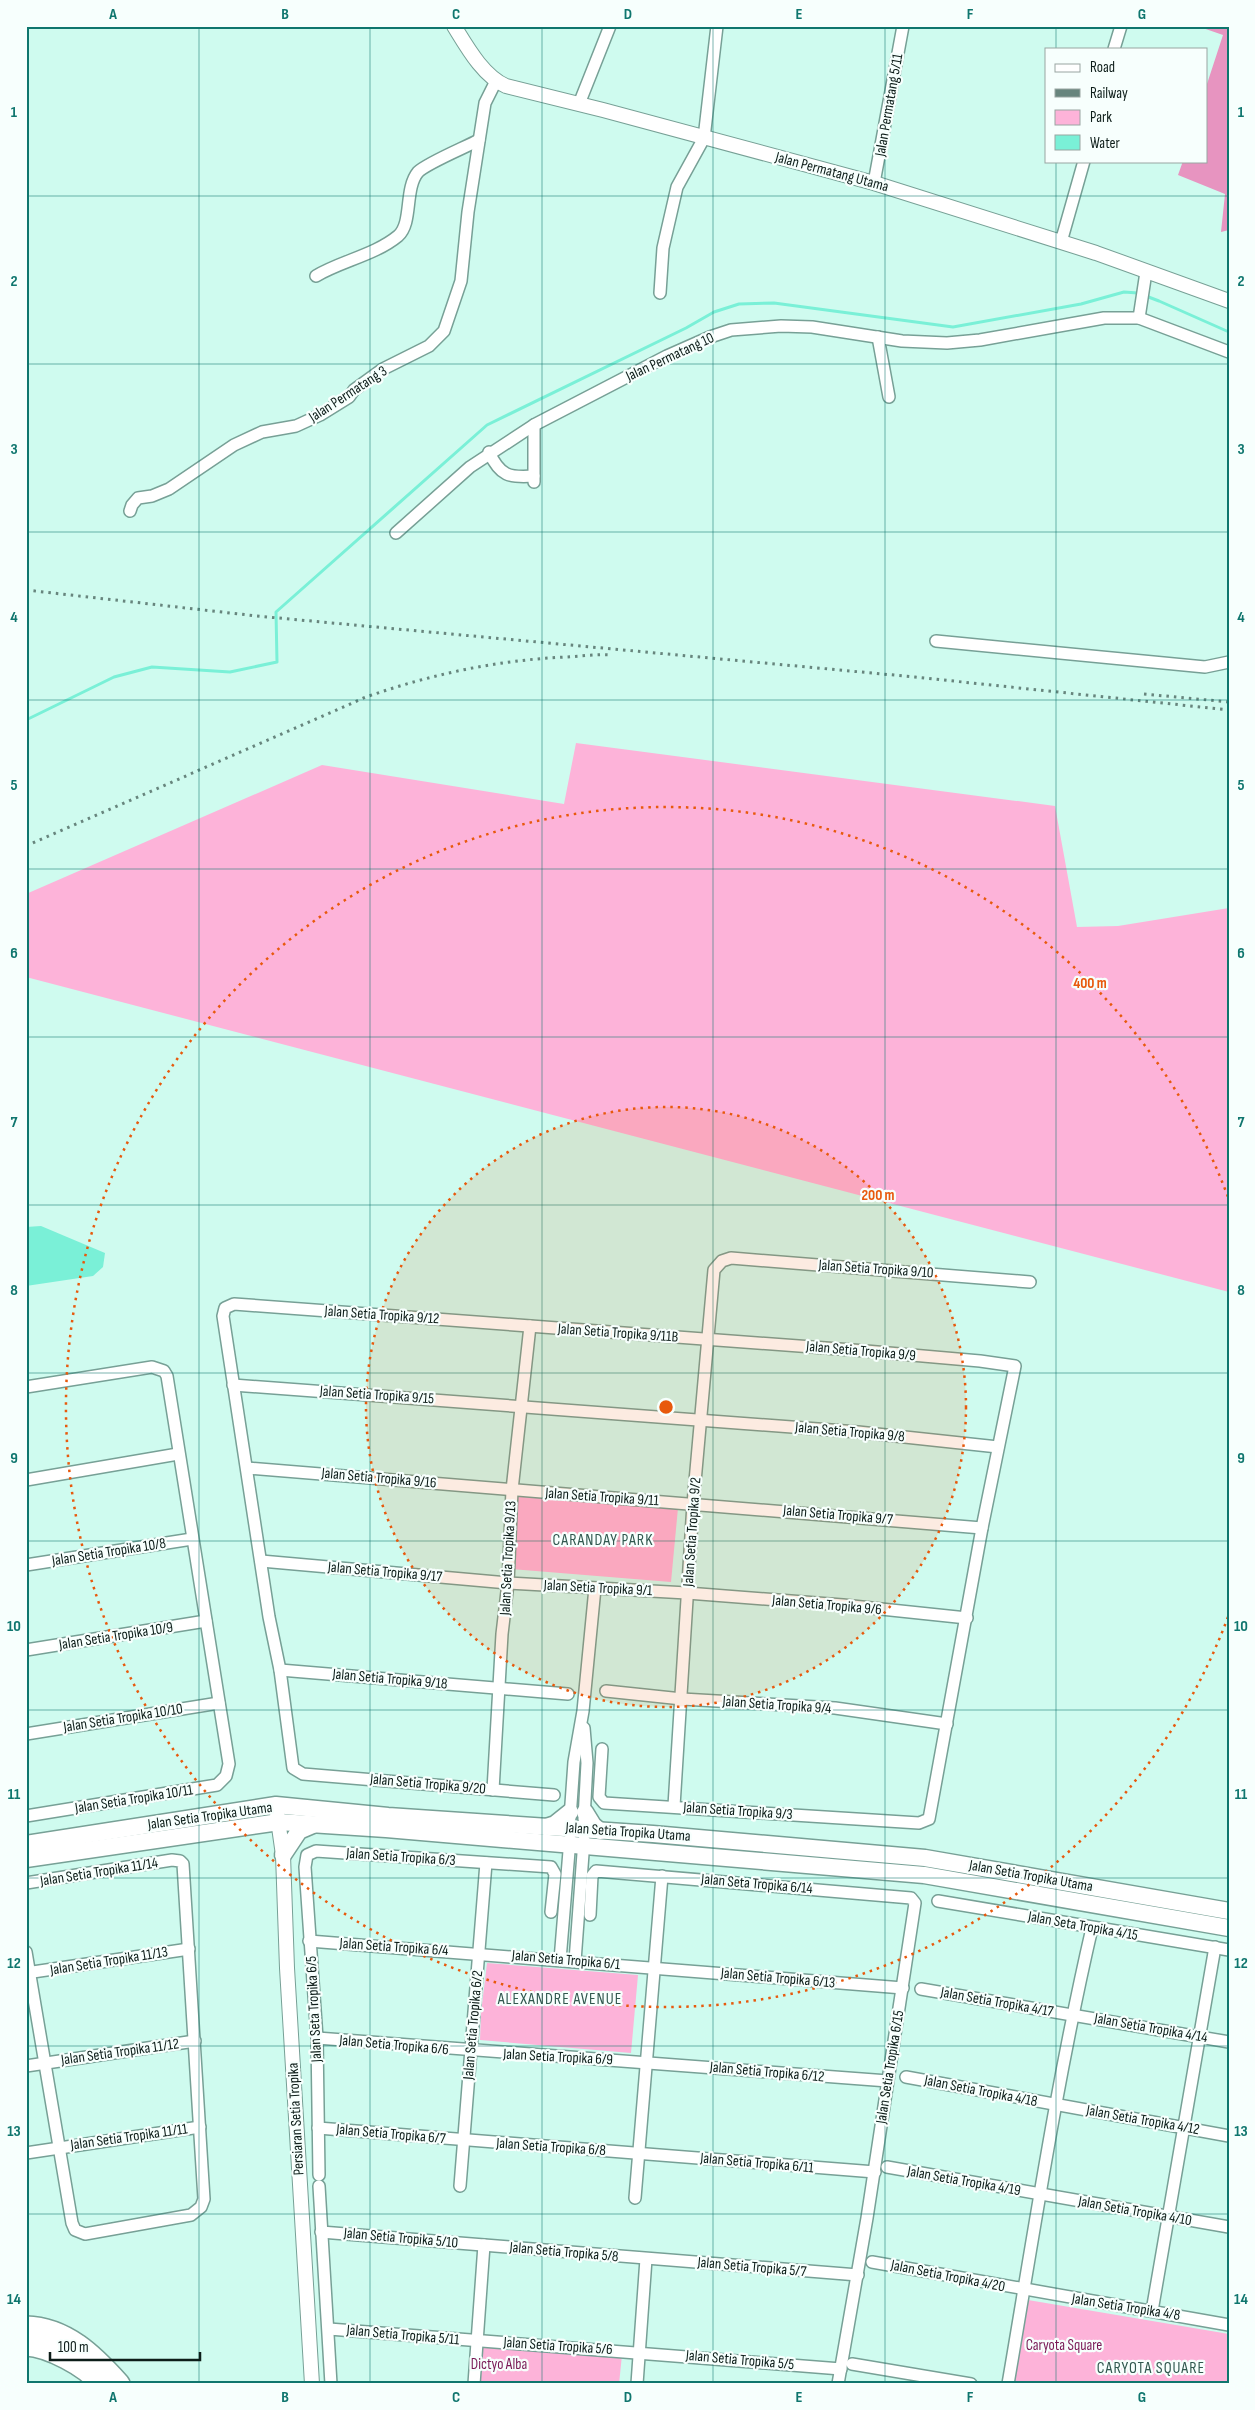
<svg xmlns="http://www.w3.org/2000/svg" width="1255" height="2410" font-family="'Sofia Sans Condensed',sans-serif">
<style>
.green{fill:#fdb3d9}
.forest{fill:#e794c0}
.water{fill:#7af0d7}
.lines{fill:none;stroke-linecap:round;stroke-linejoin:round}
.stream{stroke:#7af0d7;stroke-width:3}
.minor-casing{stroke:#77a096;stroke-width:14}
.tertiary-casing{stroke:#77a096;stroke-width:16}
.secondary-casing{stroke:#77a096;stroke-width:19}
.motorway-casing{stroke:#77a096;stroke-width:24}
.minor{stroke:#fff;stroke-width:11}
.tertiary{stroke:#fff;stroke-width:14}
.secondary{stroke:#fff;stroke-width:16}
.motorway{stroke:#fff;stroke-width:21}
.rail{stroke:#67857d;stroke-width:3;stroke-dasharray:2.5 5;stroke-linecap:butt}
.grid{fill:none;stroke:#0f766e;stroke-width:1;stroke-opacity:0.55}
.ring{fill:none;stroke:#e8590c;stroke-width:2.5;stroke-dasharray:2.5 5}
.labels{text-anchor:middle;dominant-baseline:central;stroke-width:4.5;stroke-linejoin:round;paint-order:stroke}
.street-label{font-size:15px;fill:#0d1d19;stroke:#f7fffd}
.park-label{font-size:15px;fill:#791855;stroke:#f7fffd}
.neighbourhood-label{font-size:16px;letter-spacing:1px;fill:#31584f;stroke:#f7fffd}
.centre{fill:#e8590c;stroke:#f7fffd;stroke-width:2.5}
.ring-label{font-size:15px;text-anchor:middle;font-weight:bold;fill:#e8590c;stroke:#f7fffd;stroke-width:4.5;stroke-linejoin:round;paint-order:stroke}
.neatline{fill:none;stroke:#0f766e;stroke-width:2}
.grid-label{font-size:16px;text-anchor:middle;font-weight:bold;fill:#0f766e}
</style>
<rect width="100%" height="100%" fill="#cffbef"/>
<!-- green -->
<g class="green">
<path d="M576,743L1055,806L1077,927L1118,926L1229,908V1292L26,977V894L322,765L564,804Z"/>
<path d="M518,1495L678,1508L671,1582L511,1569Z"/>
<path d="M487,1963L638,1975L631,2053L480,2040L481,2013Z"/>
<path d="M1028,2300L1229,2334V2384L1014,2383Z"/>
<path d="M481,2344L622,2355L619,2384H478Z"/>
</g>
<!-- forest -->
<path class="forest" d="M1197,26H1229V230L1221,232L1225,194L1178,175L1183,161H1206V87L1223,35Z"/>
<!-- water -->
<path class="water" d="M41,1226L105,1253L103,1267L93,1276L26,1286V1227Z"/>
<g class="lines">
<!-- stream -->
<path class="stream" d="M26,720L114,677L152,667L230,672L277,662L276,612L487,425L686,328L714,312L739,304L774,303L953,327L1081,304L1124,292L1138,293L1159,301L1229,332"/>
<defs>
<g id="minor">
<path d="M1114,49L1121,26"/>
<path d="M579,104L610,26"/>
<path d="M874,183L903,26"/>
<path d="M1061,242L1084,161"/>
<path d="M316,276C341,261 375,255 398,236C413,223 404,189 418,172C427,163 466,147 479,140"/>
<path d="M660,293L663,248L677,187L704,138L717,26"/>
<path d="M1139,318L1146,272"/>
<path d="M878,337L889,397"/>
<path d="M489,452C500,476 509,478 534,476"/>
<path d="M534,482V425"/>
<path d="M130,511L132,505L138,498L152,496L169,489L234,445L262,432L296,426L320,415L349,397L354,390L383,369L429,346L444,331L461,281L468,212L485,103L496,81"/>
<path d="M396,533L470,467L534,425L667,356L710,337L731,330L781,326L812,327L902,341L947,343L980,340L1104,318H1139L1229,352"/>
<path d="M936,641L1205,667L1229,662"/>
<path d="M233,1385L858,1432L998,1447"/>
<path d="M26,1387L152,1367L164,1371L167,1376L229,1764L226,1776L217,1785L26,1816"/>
<path d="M247,1468L982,1528"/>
<path d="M26,1480L178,1454"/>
<path d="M261,1561L508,1583L687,1593L843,1605L967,1618"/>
<path d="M26,1565L192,1539"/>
<path d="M26,1650L206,1621"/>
<path d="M280,1670L568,1694"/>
<path d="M606,1691L682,1699L835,1708L947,1724"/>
<path d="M584,1728L587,1763L584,1819"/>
<path d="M26,1734L219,1703"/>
<path d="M493,1790L502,1634L508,1583L512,1490L530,1326"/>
<path d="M554,1795L303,1774L293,1768L280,1670L269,1617L223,1316L225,1308L234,1304L866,1351L980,1361L1015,1366L982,1528L929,1819L919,1823L604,1803L599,1797L602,1749"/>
<path d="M674,1806L693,1504L714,1270L722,1261L731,1258L1030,1282"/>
<path d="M570,1818L574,1762L583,1711L595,1588"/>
<path d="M26,1883L172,1860L180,1861L183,1864L204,2199L201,2207L191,2215L85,2234L75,2230L72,2223L26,1952"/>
<path d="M938,1901L1229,1950"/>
<path d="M590,1915L592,1876L596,1871L911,1898L915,1903L867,2218L838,2384"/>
<path d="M309,1941L903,1988"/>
<path d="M560,1960L570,1839"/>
<path d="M575,1961L584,1840"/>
<path d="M26,1973L189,1949"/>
<path d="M921,1989L1229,2042"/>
<path d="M317,2038L888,2081"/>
<path d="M26,2066L195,2041"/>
<path d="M906,2077L1229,2136"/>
<path d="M318,2128L875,2172"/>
<path d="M26,2153L200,2127"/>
<path d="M887,2167L1229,2227"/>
<path d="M319,2175L317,2038L305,1867L307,1855L316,1851L551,1867L555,1874L551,1912"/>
<path d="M319,2186L331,2384"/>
<path d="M460,2186L486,1863"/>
<path d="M635,2198L662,1876"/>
<path d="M321,2232L858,2275"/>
<path d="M872,2262L1229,2325"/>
<path d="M1152,2311L1215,1947"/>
<path d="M329,2329L841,2369"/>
<path d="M852,2364L971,2384"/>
<path d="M474,2384L484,2245"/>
<path d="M637,2384L646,2259"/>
<path d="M1008,2384C1034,2232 1057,2079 1092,1928"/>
</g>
<g id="tertiary">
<path d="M454,26C467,47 483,76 506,86L603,110L874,183L1096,253L1229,301"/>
<path d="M277,1813L283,1855L287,1968L312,2384"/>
</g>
<g id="secondary">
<path d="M585,1812L593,1825L600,1831"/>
<path d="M546,1827L555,1824L570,1812"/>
<path d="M26,1844L276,1805L388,1816L653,1834L925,1858L1229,1911"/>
<path d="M283,1855L299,1831L313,1825"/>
<path d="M26,1859L279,1822L386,1829L924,1875L1229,1928"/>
</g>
<g id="motorway">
<path d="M26,2327C66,2328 94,2356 119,2384"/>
<path d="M26,2345C48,2346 87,2366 100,2384"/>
</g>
</defs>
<!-- minor casing -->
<use href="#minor" class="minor-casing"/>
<!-- tertiary casing -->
<use href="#tertiary" class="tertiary-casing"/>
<!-- secondary casing -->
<use href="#secondary" class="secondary-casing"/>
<!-- motorway casing -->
<use href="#motorway" class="motorway-casing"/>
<!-- minor -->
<use href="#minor" class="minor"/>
<!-- tertiary -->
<use href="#tertiary" class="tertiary"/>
<!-- secondary -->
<use href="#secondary" class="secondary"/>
<!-- motorway -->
<use href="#motorway" class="motorway"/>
<!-- rail -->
<g class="rail">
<path d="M26,590L257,616L915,677L1229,710"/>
<path d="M1144,694L1229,702"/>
<path d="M26,846L366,697C432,674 497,660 567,657C582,656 598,654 612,655"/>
</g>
</g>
<!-- grid -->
<path class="grid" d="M199,26V2384M370,26V2384M542,26V2384M713,26V2384M885,26V2384M1056,26V49M1056,161V2384M26,196H1229M26,364H1229M26,532H1229M26,700H1229M26,869H1229M26,1037H1229M26,1205H1229M26,1373H1229M26,1541H1229M26,1710H1229M26,1878H1229M26,2046H1229M26,2214H1229"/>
<!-- distance rings -->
<circle cx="666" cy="1407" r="300" fill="#e8590c" fill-opacity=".12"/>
<g class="ring">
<circle cx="666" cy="1407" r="300"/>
<path d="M1228 1617A600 600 0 1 1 1228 1197"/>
</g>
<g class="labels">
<!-- street labels -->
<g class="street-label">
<text transform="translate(889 105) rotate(-80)">Jalan Permatang 5/11</text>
<text transform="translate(832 172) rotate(15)">Jalan Permatang Utama</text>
<text transform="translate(670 357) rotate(-25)">Jalan Permatang 10</text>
<text transform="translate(348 394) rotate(-33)">Jalan Permatang 3</text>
<text transform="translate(876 1269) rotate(4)">Jalan Setia Tropika 9/10</text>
<text transform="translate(382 1315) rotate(4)">Jalan Setia Tropika 9/12</text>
<text transform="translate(618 1333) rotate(4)">Jalan Setia Tropika 9/11B</text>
<text transform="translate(861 1351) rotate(5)">Jalan Setia Tropika 9/9</text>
<text transform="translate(377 1395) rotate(4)">Jalan Setia Tropika 9/15</text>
<text transform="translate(850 1432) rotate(5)">Jalan Setia Tropika 9/8</text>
<text transform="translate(379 1478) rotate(5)">Jalan Setia Tropika 9/16</text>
<text transform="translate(602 1497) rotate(4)">Jalan Setia Tropika 9/11</text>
<text transform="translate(838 1515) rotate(5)">Jalan Setia Tropika 9/7</text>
<text transform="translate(692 1532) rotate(-86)">Jalan Setia Tropika 9/2</text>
<text transform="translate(109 1552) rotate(-9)">Jalan Setia Tropika 10/8</text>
<text transform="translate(508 1558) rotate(-87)">Jalan Setia Tropika 9/13</text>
<text transform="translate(385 1572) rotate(5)">Jalan Setia Tropika 9/17</text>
<text transform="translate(598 1588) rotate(3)">Jalan Setia Tropika 9/1</text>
<text transform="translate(827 1605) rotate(5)">Jalan Setia Tropika 9/6</text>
<text transform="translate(116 1636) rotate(-9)">Jalan Setia Tropika 10/9</text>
<text transform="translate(390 1679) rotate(5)">Jalan Setia Tropika 9/18</text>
<text transform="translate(777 1705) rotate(4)">Jalan Setia Tropika 9/4</text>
<text transform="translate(123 1718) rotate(-9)">Jalan Setia Tropika 10/10</text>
<text transform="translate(428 1784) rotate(5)">Jalan Setia Tropika 9/20</text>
<text transform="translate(134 1799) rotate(-9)">Jalan Setia Tropika 10/11</text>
<text transform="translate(738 1811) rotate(4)">Jalan Setia Tropika 9/3</text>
<text transform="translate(210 1816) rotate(-8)">Jalan Setia Tropika Utama</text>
<text transform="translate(628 1832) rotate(4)">Jalan Setia Tropika Utama</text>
<text transform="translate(401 1857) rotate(4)">Jalan Setia Tropika 6/3</text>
<text transform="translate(99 1872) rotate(-9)">Jalan Setia Tropika 11/14</text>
<text transform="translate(1031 1876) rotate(10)">Jalan Setia Tropika Utama</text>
<text transform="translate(757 1884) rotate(5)">Jalan Seta Tropika 6/14</text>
<text transform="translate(1083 1926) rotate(10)">Jalan Seta Tropika 4/15</text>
<text transform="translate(394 1947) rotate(4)">Jalan Setia Tropika 6/4</text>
<text transform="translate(566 1960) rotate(5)">Jalan Setia Tropika 6/1</text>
<text transform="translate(109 1961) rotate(-9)">Jalan Setia Tropika 11/13</text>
<text transform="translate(778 1978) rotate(5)">Jalan Setia Tropika 6/13</text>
<text transform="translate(997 2002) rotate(10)">Jalan Setia Tropika 4/17</text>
<text transform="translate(314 2009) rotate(-93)">Jalan Seta Tropika 6/5</text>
<text transform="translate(473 2025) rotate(-85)">Jalan Setia Tropika 6/2</text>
<text transform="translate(1151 2028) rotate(10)">Jalan Setia Tropika 4/14</text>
<text transform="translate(394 2045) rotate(5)">Jalan Setia Tropika 6/6</text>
<text transform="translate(120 2052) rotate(-8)">Jalan Setia Tropika 11/12</text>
<text transform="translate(558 2057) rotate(3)">Jalan Setia Tropika 6/9</text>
<text transform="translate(890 2067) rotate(-81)">Jalan Setia Tropika 6/15</text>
<text transform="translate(767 2072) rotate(5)">Jalan Setia Tropika 6/12</text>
<text transform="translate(981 2091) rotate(11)">Jalan Setia Tropika 4/18</text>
<text transform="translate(296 2119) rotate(-93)">Persiaran Setia Tropika</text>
<text transform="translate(1143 2120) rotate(10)">Jalan Setia Tropika 4/12</text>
<text transform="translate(391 2134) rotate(5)">Jalan Setia Tropika 6/7</text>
<text transform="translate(129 2137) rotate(-8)">Jalan Setia Tropika 11/11</text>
<text transform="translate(551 2147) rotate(4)">Jalan Setia Tropika 6/8</text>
<text transform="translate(757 2163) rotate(5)">Jalan Setia Tropika 6/11</text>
<text transform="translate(964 2181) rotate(10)">Jalan Setia Tropika 4/19</text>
<text transform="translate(1135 2211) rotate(10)">Jalan Setia Tropika 4/10</text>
<text transform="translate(401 2238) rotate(5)">Jalan Setia Tropika 5/10</text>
<text transform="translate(564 2252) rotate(5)">Jalan Setia Tropika 5/8</text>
<text transform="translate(752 2267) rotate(5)">Jalan Setia Tropika 5/7</text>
<text transform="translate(948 2276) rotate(11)">Jalan Setia Tropika 4/20</text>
<text transform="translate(1126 2307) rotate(9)">Jalan Setia Tropika 4/8</text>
<text transform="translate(403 2335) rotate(5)">Jalan Setia Tropika 5/11</text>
<text transform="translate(558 2346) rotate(4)">Jalan Setia Tropika 5/6</text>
<text transform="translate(740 2360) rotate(5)">Jalan Setia Tropika 5/5</text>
</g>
<!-- park labels -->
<g class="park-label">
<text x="1064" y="2345">Caryota Square</text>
<text x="499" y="2364">Dictyo Alba</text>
</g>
<!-- neighbourhood labels -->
<g class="neighbourhood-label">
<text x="603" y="1540">CARANDAY PARK</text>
<text x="560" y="1999">ALEXANDRE AVENUE</text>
<text x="1151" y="2368">CARYOTA SQUARE</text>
</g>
</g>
<circle cx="666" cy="1407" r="8" class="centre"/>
<g class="ring-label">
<text x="1090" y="988">400 m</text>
<text x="878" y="1200">200 m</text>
</g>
<!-- border -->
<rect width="1255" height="2410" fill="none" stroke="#f7fffd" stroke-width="55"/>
<!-- legend -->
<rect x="1045" y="48" width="162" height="115" fill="#f7fffd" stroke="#99a5a2"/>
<rect x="1055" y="64" width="25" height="8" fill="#ffffff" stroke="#99a5a2"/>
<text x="1090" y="72" font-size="15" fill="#0d1d19">Road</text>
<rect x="1055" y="89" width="25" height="8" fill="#67857d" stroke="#99a5a2"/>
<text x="1090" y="98" font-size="15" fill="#0d1d19">Railway</text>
<rect x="1055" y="110" width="25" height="15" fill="#fdb3d9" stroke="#99a5a2"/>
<text x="1090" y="122" font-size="15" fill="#0d1d19">Park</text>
<rect x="1055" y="135" width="25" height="15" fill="#7af0d7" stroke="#99a5a2"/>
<text x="1090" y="148" font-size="15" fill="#0d1d19">Water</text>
<!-- scale -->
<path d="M50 2352v8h150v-8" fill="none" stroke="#0d1d19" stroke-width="2.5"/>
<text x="58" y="2352" font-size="15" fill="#0d1d19" stroke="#f7fffd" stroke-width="4" paint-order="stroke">100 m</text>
<rect x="28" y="28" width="1200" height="2354" class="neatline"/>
<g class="grid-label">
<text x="113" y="19">A</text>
<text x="285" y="19">B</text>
<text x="456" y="19">C</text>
<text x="628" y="19">D</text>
<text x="799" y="19">E</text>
<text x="970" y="19">F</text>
<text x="1142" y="19">G</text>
<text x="14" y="117">1</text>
<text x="1241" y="117">1</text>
<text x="14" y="286">2</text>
<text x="1241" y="286">2</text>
<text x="14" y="454">3</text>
<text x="1241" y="454">3</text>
<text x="14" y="622">4</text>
<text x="1241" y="622">4</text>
<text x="14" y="790">5</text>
<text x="1241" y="790">5</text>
<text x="14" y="958">6</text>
<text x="1241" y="958">6</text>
<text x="14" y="1127">7</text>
<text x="1241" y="1127">7</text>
<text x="14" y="1295">8</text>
<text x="1241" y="1295">8</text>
<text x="14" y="1463">9</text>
<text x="1241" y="1463">9</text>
<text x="14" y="1631">10</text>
<text x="1241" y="1631">10</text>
<text x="14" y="1799">11</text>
<text x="1241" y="1799">11</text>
<text x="14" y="1968">12</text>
<text x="1241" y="1968">12</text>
<text x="14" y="2136">13</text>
<text x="1241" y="2136">13</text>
<text x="14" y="2304">14</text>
<text x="1241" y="2304">14</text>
<text x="113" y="2402">A</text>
<text x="285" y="2402">B</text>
<text x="456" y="2402">C</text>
<text x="628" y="2402">D</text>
<text x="799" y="2402">E</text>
<text x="970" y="2402">F</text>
<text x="1142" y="2402">G</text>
</g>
</svg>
